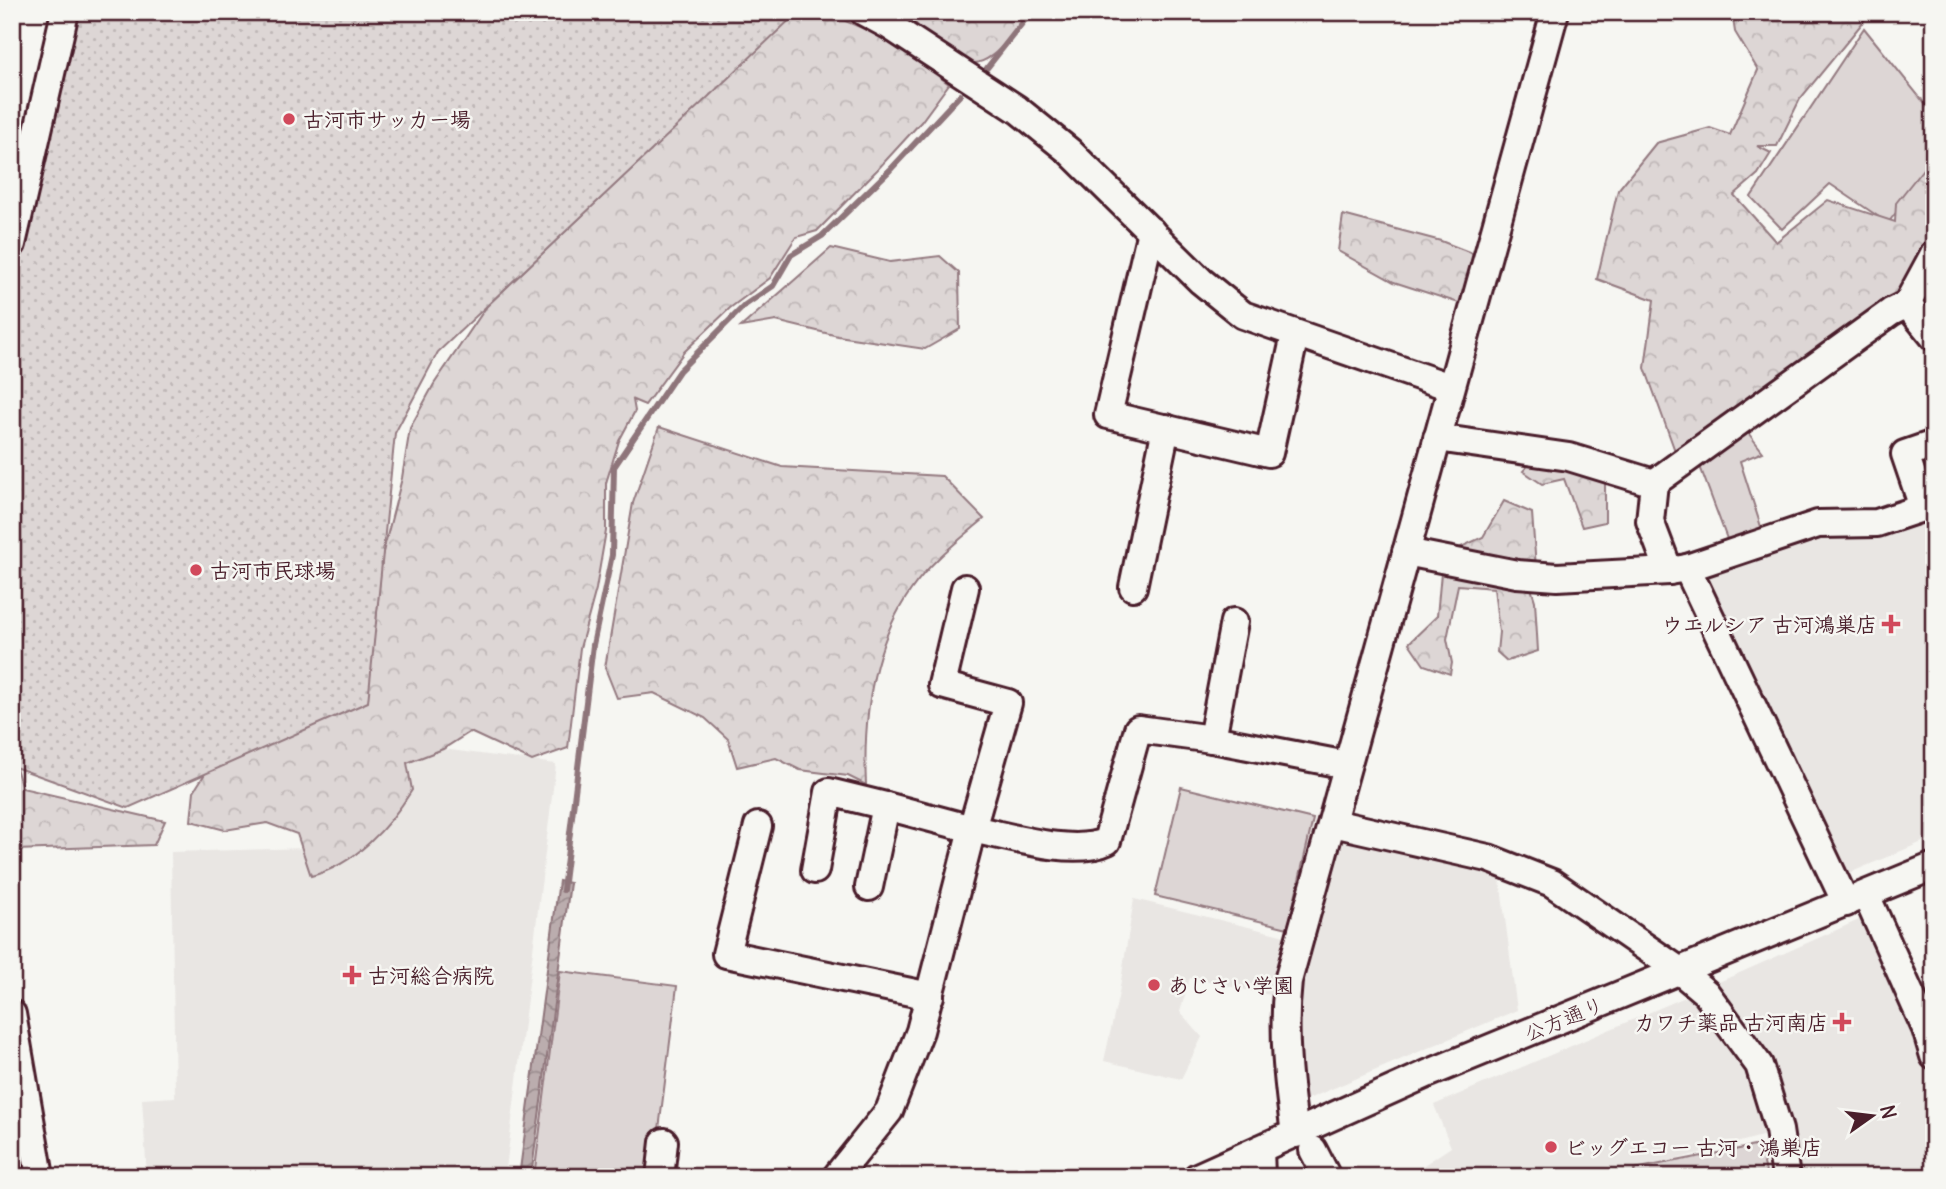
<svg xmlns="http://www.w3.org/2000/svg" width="1946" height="1189" font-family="Delius,'Klee One',sans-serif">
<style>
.built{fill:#e9e6e3}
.grass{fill:#ddd6d5;stroke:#947a80;stroke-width:2}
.forest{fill:url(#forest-crowns);stroke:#947a80;stroke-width:2}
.park{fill:url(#park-dots);stroke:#947a80;stroke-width:2}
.water{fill:url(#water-waves);stroke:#8e747a;stroke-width:2}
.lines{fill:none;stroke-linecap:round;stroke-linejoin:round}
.stream{stroke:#8e747a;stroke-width:6}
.minor-casing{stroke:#4a1f2b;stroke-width:32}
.minor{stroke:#f6f6f2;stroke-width:26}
.poi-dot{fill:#d1495b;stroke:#f6f6f2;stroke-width:2.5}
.labels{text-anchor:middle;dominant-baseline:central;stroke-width:5;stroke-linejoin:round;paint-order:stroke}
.poi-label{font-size:21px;font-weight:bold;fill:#4a1f2b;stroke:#f6f6f2;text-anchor:start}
.street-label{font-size:21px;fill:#4a1f2b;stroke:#f6f6f2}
</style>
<defs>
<pattern id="forest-crowns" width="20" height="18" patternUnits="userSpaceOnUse" patternTransform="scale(1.75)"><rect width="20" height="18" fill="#ddd6d5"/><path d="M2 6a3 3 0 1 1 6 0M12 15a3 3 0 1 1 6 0" fill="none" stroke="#bfb7b7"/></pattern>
<pattern id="park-dots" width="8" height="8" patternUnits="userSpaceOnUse" patternTransform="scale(1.75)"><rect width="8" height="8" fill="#ddd6d5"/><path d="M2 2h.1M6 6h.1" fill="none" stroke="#bfb7b7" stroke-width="1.8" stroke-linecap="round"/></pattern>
<pattern id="water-waves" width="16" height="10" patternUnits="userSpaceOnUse" patternTransform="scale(1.75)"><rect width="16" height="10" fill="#bbadae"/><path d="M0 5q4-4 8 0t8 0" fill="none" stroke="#9a8c8e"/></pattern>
</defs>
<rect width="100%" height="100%" fill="#f6f6f2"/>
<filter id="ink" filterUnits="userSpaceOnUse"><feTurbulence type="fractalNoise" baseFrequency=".0143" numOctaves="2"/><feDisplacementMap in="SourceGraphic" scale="14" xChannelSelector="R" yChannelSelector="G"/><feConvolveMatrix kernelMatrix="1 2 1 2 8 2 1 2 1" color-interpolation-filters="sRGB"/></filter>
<g filter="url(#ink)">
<!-- built -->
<g class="built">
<path d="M1934,510V837L1840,877L1696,573L1817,533Z"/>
<path d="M353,737L556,764L505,1177H147L142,1099L175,1097L171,852L343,847Z"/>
<path d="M1342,834L1499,872L1517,1010L1301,1102L1291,1053L1298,973Z"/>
<path d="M1134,899L1285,936L1270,995L1190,978L1180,1012L1202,1037L1181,1079L1104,1061L1119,993Z"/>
<path d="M1870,915L1921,1029L1934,1076V1177H1795L1710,986Z"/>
<path d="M1697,992L1753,1067L1773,1133L1633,1171V1177H1406L1451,1147L1434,1105Z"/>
</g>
<!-- grass -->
<g class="grass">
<path d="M1864,28L1934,115V163L1888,223L1830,184L1782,229L1751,197Z"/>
<path d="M1745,429L1763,452L1740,461L1763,533L1730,547L1698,461Z"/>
<path d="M1181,787L1313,819L1288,928L1155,896Z"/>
<path d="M560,971L677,986L653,1177H534Z"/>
<path d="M1760,1145L1767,1177H1635L1634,1169Z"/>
</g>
<!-- forest -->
<g class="forest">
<path d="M679,12H824L886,38L949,84L921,122L877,170L817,231L796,237L770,278L730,308L684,352L645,405L633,400L635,411L619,441L606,483V531L596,589L580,648L568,748L532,761L470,732L443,749L407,763L412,790C389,827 355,865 311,876L297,834L267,823L225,830L191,821L194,791L225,742L376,623L382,556L402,478L410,428L434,384L487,306L664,138Z"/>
<path d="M899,12H1031C1001,46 981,89 935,44C921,31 918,21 899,12Z"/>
<path d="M1732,12H1866L1864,21L1800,99L1777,146H1757L1771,153L1758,174L1734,195L1776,242L1828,200L1895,222L1896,203L1934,155V235L1905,295L1675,451L1645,368L1654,300L1597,279L1618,190L1656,143L1710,128L1730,135L1758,70L1735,32Z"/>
<path d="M1343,215L1441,241L1474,254L1465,305L1394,282L1338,251Z"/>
<path d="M831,248L890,262L940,256L959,273L960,329L925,349L838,336L776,321L741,327Z"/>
<path d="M659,427L782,467L942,476L984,519C958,541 930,562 911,590C872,646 863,719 866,785L848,776L800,770L776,758L737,767L728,739L705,718L654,693L617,698L605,668L633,503Z"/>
<path d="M1533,460L1605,482V522L1582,527L1564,479L1542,484L1523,471Z"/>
<path d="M1504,501L1532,513L1536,568L1450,552L1483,537Z"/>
<path d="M1435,564L1525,569L1535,601L1538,651L1507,661L1497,652L1499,632L1494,588L1458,585L1447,639L1452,663L1450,674L1424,665L1409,643L1437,616L1441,573Z"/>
<path d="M12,754L22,788L165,821L154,845L16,850L12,854Z"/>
</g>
<!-- park -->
<path class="park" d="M65,12H798L438,352L395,433L368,702L128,808L12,766V244Z"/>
<!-- water -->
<path class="water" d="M559,881L570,883L531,1177H519Z"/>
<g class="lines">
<!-- stream -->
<g class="stream">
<path d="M987,68L1031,12"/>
<path d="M563,890L593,645L612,555L614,467L679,371L745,305L773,286L791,255L822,236L890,170L960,95"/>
</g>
<defs>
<g id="minor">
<path d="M864,12L890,26L1017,109L1069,151L1201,281L1243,315L1450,387"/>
<path d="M1151,231L1108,415L1269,453L1295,335"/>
<path d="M12,244L65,12"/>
<path d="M1907,304L1934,337"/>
<path d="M1437,438L1569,457L1654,483L1650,521L1669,571L1687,568L1846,903"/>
<path d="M1654,483L1891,312L1907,304L1934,254"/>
<path d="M1923,507L1905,454L1934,444"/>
<path d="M1406,552L1517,574L1557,577L1669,571"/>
<path d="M1687,568L1818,524L1877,523L1934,504"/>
<path d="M1133,587L1166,428"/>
<path d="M1212,739L1234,622"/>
<path d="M1333,823L1488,858L1552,883L1680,971L1706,993L1759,1065L1779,1130L1786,1177"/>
<path d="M758,826L726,954L930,996"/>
<path d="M815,870L829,792L886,806"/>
<path d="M869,887L886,806L972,829L1008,703L942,685L965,588"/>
<path d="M1866,895L1926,1029L1934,1056"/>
<path d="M12,1014L40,1177"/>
<path d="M1295,1134C1288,1082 1282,1034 1288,981L1555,12"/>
<path d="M1260,1149L1261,1177"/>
<path d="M1313,1150L1327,1177"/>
<path d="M660,1177L664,1142"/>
<path d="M836,1177L889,1111L920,1031L972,829C1008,836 1074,857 1107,841L1138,729L1212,739L1347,765"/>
<path d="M1197,1177L1427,1074L1934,866"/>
</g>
</defs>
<!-- minor casing -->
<use href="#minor" class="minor-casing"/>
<!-- minor -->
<use href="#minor" class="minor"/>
</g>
</g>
<!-- markers -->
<g class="poi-dot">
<circle cx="289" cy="119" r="7"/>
<circle cx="196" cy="570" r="7"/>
<path d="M1887.5 613.5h7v7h7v7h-7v7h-7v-7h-7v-7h7z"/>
<path d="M348.5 964.5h7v7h7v7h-7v7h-7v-7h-7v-7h7z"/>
<circle cx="1154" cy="985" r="7"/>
<path d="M1838.5 1011.5h7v7h7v7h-7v7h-7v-7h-7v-7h7z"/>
<circle cx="1551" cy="1147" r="7"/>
</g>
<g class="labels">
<!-- poi labels -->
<g class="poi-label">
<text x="303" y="119">古河市サッカー場</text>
<text x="210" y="570">古河市民球場</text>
<text x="1877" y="624" text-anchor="end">ウエルシア 古河鴻巣店</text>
<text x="368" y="975">古河総合病院</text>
<text x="1168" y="985">あじさい学園</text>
<text x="1828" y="1022" text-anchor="end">カワチ薬品 古河南店</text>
<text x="1565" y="1147">ビッグエコー 古河・鴻巣店</text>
</g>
<!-- street labels -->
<g class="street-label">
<text transform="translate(1564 1019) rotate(-22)">公方通り</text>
</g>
</g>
<!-- margin -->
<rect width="1946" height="1189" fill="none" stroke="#f6f6f2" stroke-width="42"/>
<rect x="21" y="21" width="1904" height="1147" fill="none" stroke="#4a1f2b" stroke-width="2.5" filter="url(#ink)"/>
<!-- north arrow -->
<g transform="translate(1872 1116) rotate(76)" stroke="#f6f6f2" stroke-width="5" paint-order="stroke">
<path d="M0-5L12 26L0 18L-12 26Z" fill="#4a1f2b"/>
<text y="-10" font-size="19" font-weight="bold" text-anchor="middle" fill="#4a1f2b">N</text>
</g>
</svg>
